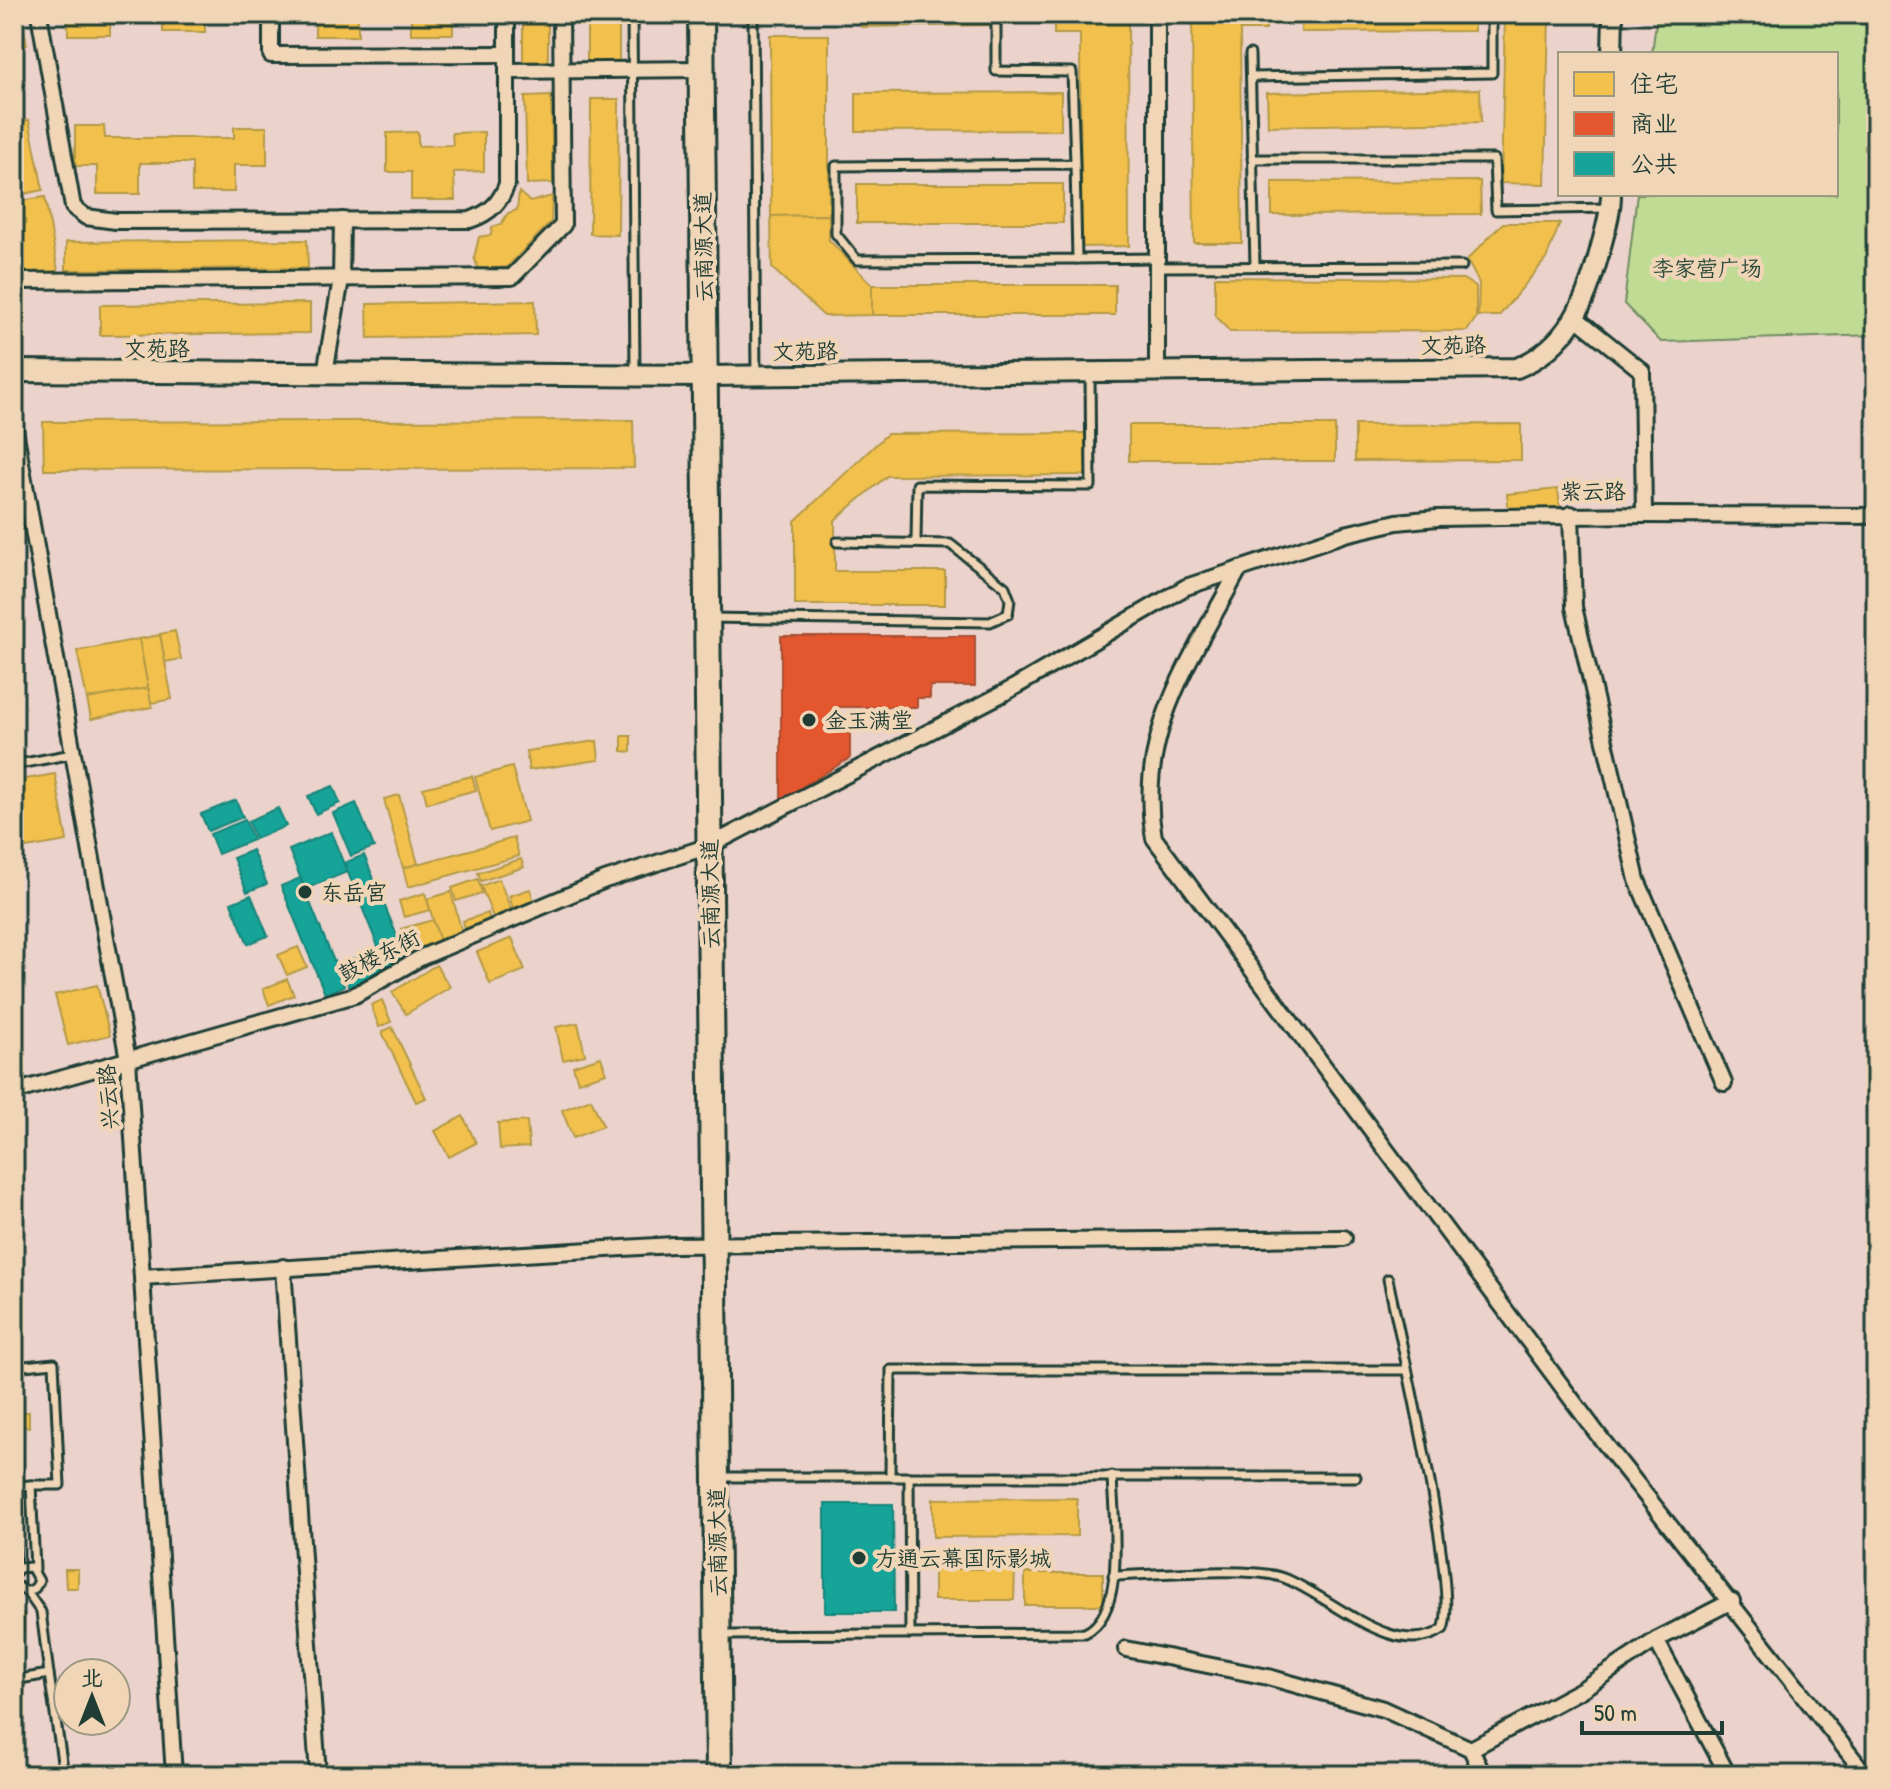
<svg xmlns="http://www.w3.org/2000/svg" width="1890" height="1789" font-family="'Patrick Hand','LXGW WenKai TC',sans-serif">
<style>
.green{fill:#c0db93;stroke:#708c64;stroke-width:2}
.homes{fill:#f2c14e;stroke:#b39946;stroke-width:2}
.shops{fill:#e4572e;stroke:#a94f30;stroke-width:2}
.public{fill:#17a398;stroke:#19847a;stroke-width:2}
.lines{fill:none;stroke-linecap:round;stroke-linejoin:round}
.service-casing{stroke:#1f3d34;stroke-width:13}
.minor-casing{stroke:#1f3d34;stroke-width:20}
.tertiary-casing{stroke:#1f3d34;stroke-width:24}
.secondary-casing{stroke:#1f3d34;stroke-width:26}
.primary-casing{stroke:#1f3d34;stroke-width:30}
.service{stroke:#f0d6b7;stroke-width:7}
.minor{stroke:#f0d6b7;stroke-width:14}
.tertiary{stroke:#f0d6b7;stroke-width:18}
.secondary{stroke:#f0d6b7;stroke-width:20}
.primary{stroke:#f0d6b7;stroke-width:24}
.poi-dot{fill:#1f3d34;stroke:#f0d6b7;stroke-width:3}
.labels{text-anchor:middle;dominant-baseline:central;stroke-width:8;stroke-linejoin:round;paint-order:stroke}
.street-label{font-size:22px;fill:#1f3d34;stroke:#f0d6b7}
.park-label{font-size:22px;fill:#2f4d3e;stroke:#f0d6b7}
.poi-label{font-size:22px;fill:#1f3d34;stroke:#f0d6b7;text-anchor:start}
</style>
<rect width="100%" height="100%" fill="#ebd2ca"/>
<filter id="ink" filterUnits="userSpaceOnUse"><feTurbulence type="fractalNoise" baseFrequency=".0125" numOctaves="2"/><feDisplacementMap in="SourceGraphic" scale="16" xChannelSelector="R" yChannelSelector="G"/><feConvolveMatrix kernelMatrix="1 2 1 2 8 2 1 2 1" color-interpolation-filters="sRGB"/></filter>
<g filter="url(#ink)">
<!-- green -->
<path class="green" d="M1657,14H1876V335L1661,342L1624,304L1637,194H1836V54H1652Z"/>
<!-- homes -->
<g class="homes">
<path d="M14,14H21L27,45L14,48Z"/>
<rect x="68" y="14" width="42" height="21"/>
<rect x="163" y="14" width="42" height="18"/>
<rect x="315" y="14" width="43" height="22"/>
<rect x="411" y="14" width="42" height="20"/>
<rect x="523" y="14" width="25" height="52"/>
<rect x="587" y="14" width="32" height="49"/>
<path d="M861,14H992V25L861,27Z"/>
<path d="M1054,14H1128L1129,246L1081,247L1080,34H1054Z"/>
<path d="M1192,14H1266V30H1240L1242,243H1194Z"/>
<path d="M1301,14H1474V31L1301,32Z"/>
<path d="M1505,14H1549L1545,184L1501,183Z"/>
<path d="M770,35H829V215L771,216Z"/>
<path d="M1480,89L1481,122L1268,126L1267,93Z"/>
<path d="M1061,92V130L856,131V93Z"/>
<path d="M551,96L553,183L527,184L525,97Z"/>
<path d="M591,99H619L618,235L590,234Z"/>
<path d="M29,120L43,190L14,196V123Z"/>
<path d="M75,126H104L105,138H234V127H267V165H234V192H192V163H140V194H97V166H75Z"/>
<path d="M418,132V146L453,145L452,133L484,132V171L454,172L455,200H411V172H387V133Z"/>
<path d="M1480,181L1481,214L1272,215V182Z"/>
<rect x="857" y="184" width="206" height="39"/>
<path d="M519,192L530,202L552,196L551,222L507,267L479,270L474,258L479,237L491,235L492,227L501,224L508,213L517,210Z"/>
<path d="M45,197L58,271L25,277L14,202Z"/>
<path d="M829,215V240L872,285V315L824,316L772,268L771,216Z"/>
<path d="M1503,223H1560L1546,259L1499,316H1478L1479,283L1467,260Z"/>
<path d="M307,240L308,268L66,270V242Z"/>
<path d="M1215,277L1463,279L1476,287V318L1467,331L1230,332L1215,315Z"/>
<rect x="872" y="285" width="243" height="30"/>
<path d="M535,301L536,335L368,338L367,304Z"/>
<path d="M310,303V333L100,335V305Z"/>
<path d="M633,420L634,468L44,470L43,422Z"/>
<path d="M1521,424V460L1355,461V425Z"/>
<rect x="1129" y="425" width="206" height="36"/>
<path d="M1087,433V475L887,476L835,520V571H945V605H795V521L887,434Z"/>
<path d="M1558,489L1560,507L1509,513L1507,494Z"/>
<path d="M175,631L181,659L165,662L160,634Z"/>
<path d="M160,635L172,699L151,703L139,639Z"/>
<path d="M139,639L148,688L87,699L77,651Z"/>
<path d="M148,688L152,707L91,719L87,699Z"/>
<path d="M622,736H631V752L622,751Z"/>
<path d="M597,741L599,760L529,770L526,751Z"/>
<path d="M512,767L527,821L490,831L475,777Z"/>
<path d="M55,774L67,841L14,850V781Z"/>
<path d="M472,776L476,790L427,803L423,788Z"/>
<path d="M399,795L418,864L403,868L384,799Z"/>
<path d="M514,838L519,856L408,887L403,868Z"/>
<path d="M521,859L524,867L481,881L478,873Z"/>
<path d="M478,879L482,893L456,901L452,888Z"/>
<path d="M499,879L511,910L493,917L481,886Z"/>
<path d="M530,889L534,901L513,908L509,896Z"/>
<path d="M451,892L463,936L440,943L427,899Z"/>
<path d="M425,893L430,910L404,917L399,901Z"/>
<path d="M488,913L491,925L466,932L463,921Z"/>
<path d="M433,920L441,944L409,954L401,929Z"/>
<path d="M512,938L525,970L490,984L477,952Z"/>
<path d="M298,947L307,967L287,975L278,955Z"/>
<path d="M436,965L450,987L406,1014L392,992Z"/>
<path d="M287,979L294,995L269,1005L263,989Z"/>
<path d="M97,985L110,1035L68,1045L55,995Z"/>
<path d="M382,1000L391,1022L379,1027L371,1005Z"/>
<path d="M578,1023L585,1055L563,1060L556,1027Z"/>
<path d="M392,1027L426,1098L416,1102L382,1032Z"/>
<path d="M601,1057L606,1073L578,1082L573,1066Z"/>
<path d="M591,1099L603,1126L573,1138L562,1110Z"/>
<path d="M463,1116L476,1143L449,1157L435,1131Z"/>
<path d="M527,1121L529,1147L500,1149L498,1123Z"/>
<rect x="17" y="1412" width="12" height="15"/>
<path d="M1077,1498V1536L933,1537V1499Z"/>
<path d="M65,1569H78V1588H66Z"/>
<path d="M934,1569H1015L1014,1600H934Z"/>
<rect x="1025" y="1573" width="78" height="32"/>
<rect x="14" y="1614" width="10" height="18"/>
</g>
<!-- shops -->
<path class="shops" d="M781,636H975V686H930V698H917V707H837V733L850,732V758L781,800Z"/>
<!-- public -->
<g class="public">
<path d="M333,786L340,803L316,814L308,796Z"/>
<path d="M236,800L243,817L208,831L201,814Z"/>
<path d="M356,803L374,847L351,856L333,813Z"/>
<path d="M278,808L286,826L255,839L248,821Z"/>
<path d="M245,820L253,840L218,854L210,834Z"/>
<path d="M331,832L347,872L305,889L289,850Z"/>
<path d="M252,850L267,884L247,892L233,858Z"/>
<path d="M364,855L406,958L386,966L344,863Z"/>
<path d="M300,878L344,986L325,994L281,886Z"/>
<path d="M251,895L268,936L248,944L231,903Z"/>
<path d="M375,950L385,974L350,989L339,964Z"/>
<path d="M825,1504H893L894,1612H825Z"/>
</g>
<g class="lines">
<defs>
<g id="service">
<path d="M632,14L635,372"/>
<path d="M753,14L756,376"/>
<path d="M996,14V71L1072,72L1075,164L836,166V234L857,260L1077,259L1075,164"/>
<path d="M707,16L753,15"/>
<path d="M1250,54L1255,266"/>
<path d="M1251,77L1492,73V14"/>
<path d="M1252,159H1494L1496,210L1609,208"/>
<path d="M1077,259L1157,258"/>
<path d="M1157,267L1462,266"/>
<path d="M916,542L917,485L1091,486L1090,374"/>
<path d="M709,618L990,622L1008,614L1010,600L1005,587L950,544L837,542"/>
<path d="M14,765L72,754"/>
<path d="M14,1367L54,1363L60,1485H31"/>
<path d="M14,1397L18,1486"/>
<path d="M890,1476L891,1370H1406"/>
<path d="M722,1477H1356"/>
<path d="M909,1477L910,1634"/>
<path d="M14,1486L31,1485L35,1569"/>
<path d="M14,1516L16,1571"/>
<path d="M14,1574L19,1568L31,1567L39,1581L35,1588L27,1592L14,1584"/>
<path d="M1113,1576C1152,1575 1253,1566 1284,1578C1331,1596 1395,1662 1443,1629C1460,1592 1399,1334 1388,1279"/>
<path d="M724,1635L1085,1633C1128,1613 1113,1516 1112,1476"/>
<path d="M49,1674L64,1775"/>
<path d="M14,1680L49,1674L41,1612L27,1592"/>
</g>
<g id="minor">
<path d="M39,14L73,207L86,217L116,221L470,220C490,213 500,203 507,184V14"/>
<path d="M271,14V55L507,54"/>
<path d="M1157,14V372"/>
<path d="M507,71L702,69"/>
<path d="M14,281L512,277L563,225L561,14"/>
<path d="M325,373L341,279L342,220"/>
<path d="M14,424L128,1060L174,1775"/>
<path d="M1571,514L1574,607L1637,880L1724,1083"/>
<path d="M1644,515L1876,516"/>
<path d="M1239,569C1193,657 1135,733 1154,838L1599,1436L1866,1775"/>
<path d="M14,1092L355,995L422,957L605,880L709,846L1006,692L1186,587L1345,534L1397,522L1437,518L1644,515L1642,371L1576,318"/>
<path d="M283,1267L318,1775"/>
<path d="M142,1277L673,1245L1344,1238"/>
<path d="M1656,1640L1728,1775"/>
<path d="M1126,1649L1268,1677L1383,1709L1471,1749"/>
<path d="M1483,1775L1471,1749L1581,1690L1656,1640L1732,1601"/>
</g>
<g id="tertiary">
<path d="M1612,54L1613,14"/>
<path d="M705,376L1517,368C1568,347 1587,301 1600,250C1605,231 1611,213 1611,194"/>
</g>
<path id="secondary" d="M14,371L705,376"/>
<path id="primary" d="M701,14L719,1775"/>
</defs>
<!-- service casing -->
<use href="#service" class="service-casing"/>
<!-- minor casing -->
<use href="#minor" class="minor-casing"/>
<!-- tertiary casing -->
<use href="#tertiary" class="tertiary-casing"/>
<!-- secondary casing -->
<use href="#secondary" class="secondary-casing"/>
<!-- primary casing -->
<use href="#primary" class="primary-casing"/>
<!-- service -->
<use href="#service" class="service"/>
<!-- minor -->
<use href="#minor" class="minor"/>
<!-- tertiary -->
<use href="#tertiary" class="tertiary"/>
<!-- secondary -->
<use href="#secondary" class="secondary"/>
<!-- primary -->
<use href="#primary" class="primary"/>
</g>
</g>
<!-- markers -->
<g class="poi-dot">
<circle cx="809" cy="720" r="8"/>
<circle cx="305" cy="892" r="8"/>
<circle cx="859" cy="1558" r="8"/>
</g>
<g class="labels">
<!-- street labels -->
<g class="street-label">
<text transform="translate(703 247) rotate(-91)">云南源大道</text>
<text transform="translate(1453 345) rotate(-1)">文苑路</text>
<text x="157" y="348">文苑路</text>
<text transform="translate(805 351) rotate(-1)">文苑路</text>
<text x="1593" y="491">紫云路</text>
<text transform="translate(710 894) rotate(-91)">云南源大道</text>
<text transform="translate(379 955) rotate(-27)">鼓楼东街</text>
<text transform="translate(108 1097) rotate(-94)">兴云路</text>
<text transform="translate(717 1542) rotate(-91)">云南源大道</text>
</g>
<!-- park labels -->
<g class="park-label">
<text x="1707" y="268">李家营广场</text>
</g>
<!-- poi labels -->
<g class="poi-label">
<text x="825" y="720">金玉满堂</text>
<text x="321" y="892">东岳宫</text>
<text x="875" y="1558">方通云幕国际影城</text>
</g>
</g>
<!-- margin -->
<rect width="1890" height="1789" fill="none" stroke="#f0d6b7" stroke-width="48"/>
<rect x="24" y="24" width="1842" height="1741" fill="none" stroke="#1f3d34" stroke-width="3" filter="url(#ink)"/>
<!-- legend -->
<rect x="1558" y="52" width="280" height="144" fill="#f0d6b7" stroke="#9c9983" stroke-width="2"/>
<rect x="1574" y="72" width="40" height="24" fill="#f2c14e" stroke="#9c9983" stroke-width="2"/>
<text x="1630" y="92" font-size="24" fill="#1f3d34">住宅</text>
<rect x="1574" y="112" width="40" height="24" fill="#e4572e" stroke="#9c9983" stroke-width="2"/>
<text x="1630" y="132" font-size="24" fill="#1f3d34">商业</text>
<rect x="1574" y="152" width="40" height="24" fill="#17a398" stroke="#9c9983" stroke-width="2"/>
<text x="1630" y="172" font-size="24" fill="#1f3d34">公共</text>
<!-- north arrow -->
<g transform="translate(92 1697)"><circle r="38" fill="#f0d6b7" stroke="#9c9983" stroke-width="2"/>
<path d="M0-6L14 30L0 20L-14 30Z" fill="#1f3d34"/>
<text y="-12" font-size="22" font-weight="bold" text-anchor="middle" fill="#1f3d34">北</text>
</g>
<!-- scale -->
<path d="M1582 1721v12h140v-12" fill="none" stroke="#1f3d34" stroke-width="4"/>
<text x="1594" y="1721" font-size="24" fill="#1f3d34" stroke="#f0d6b7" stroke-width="6" paint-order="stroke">50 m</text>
</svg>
